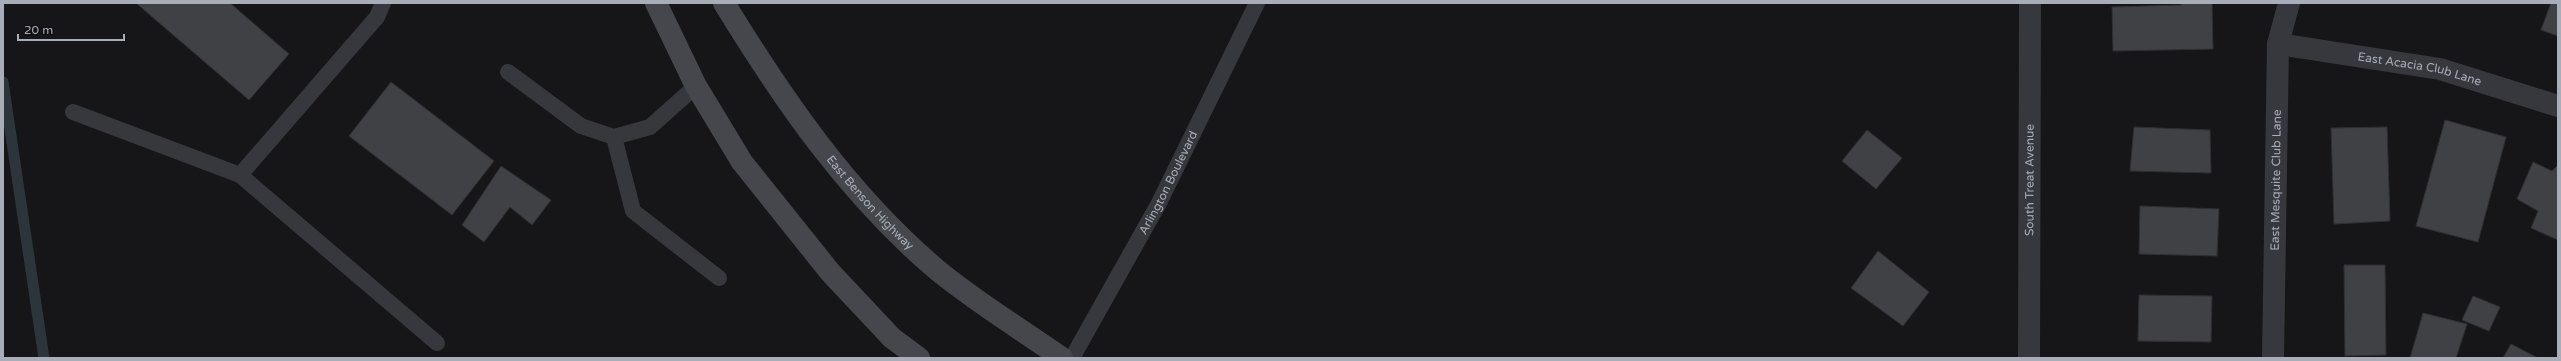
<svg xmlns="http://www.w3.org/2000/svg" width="2561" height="361" font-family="'Varela Round',sans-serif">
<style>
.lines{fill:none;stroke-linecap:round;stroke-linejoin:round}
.stream{stroke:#2c353c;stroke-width:11}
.building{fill:#404145;stroke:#303034}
.service{stroke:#37383d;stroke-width:16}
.minor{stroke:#37383d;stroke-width:22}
.secondary{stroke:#45474d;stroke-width:22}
.labels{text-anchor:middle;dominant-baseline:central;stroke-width:4;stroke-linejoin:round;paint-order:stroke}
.street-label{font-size:12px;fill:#a8adb8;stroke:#111113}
</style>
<rect width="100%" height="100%" fill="#161618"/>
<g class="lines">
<!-- stream -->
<path class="stream" d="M3,82L44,358"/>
</g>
<!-- building -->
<g class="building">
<path d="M136,3H230L289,54L249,100Z"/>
<path d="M2181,3H2212L2213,49L2113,51L2112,7L2181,5Z"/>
<path d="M2551,3H2558V36L2541,30Z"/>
<path d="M391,82L494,161L452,215L349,136Z"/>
<path d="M2445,120L2506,137L2478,242L2416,226Z"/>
<path d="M2134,127L2210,130L2211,173L2130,171Z"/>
<path d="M2387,127L2390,221L2334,224L2331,128Z"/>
<path d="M1867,130L1902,158L1876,189L1842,161Z"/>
<path d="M2533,162L2552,171L2558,165V240L2531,228L2538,211L2517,199Z"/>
<path d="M501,166L551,200L532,225L510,207L484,242L462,225Z"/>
<path d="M2140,206L2219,209L2217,256L2139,254Z"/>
<path d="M1878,251L1929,292L1903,326L1851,288Z"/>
<path d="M2344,265H2385L2386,355L2345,356Z"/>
<path d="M2139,295L2212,296L2211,342L2138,341Z"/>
<path d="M2473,296L2500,307L2489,331L2462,320Z"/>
<path d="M2423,313L2467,324L2456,358H2410Z"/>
<path d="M2511,344L2538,358H2503Z"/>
</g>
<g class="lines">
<!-- service -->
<g class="service">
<path d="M383,3L377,17L240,175L437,343"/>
<path d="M508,72L581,126L614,137L650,127L696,86"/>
<path d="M73,112L240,175"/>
<path d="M614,137L633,211L719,278"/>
<path id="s1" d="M1072,358L1159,203L1257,3"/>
</g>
<!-- minor -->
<g class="minor">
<path id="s2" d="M2278,44L2440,69L2558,106"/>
<path id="s3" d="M2029,358L2030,3"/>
<path id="s4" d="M2273,358L2278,44L2289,3"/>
</g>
<!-- secondary -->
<g class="secondary">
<path d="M656,3L696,86L742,162L830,272L892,338L919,358"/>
<path id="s5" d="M724,3C784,101 848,194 936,269C973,300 1022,330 1062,358"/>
</g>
</g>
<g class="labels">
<!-- street labels -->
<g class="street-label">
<text stroke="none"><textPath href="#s2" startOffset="144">East Acacia Club Lane</textPath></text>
<text stroke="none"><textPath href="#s3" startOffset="178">South Treat Avenue</textPath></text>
<text stroke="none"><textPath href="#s4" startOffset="178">East Mesquite Club Lane</textPath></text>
<text stroke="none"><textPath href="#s1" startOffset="200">Arlington Boulevard</textPath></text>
<text stroke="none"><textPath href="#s5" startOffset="248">East Benson Highway</textPath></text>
</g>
</g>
<!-- border -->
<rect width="2561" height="361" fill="none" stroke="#a8adb8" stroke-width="8"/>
<!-- scale -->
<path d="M18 34v6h106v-6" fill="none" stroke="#a8adb8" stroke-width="2"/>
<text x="24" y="34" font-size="12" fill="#a8adb8" stroke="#111113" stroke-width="3" paint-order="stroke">20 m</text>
</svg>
